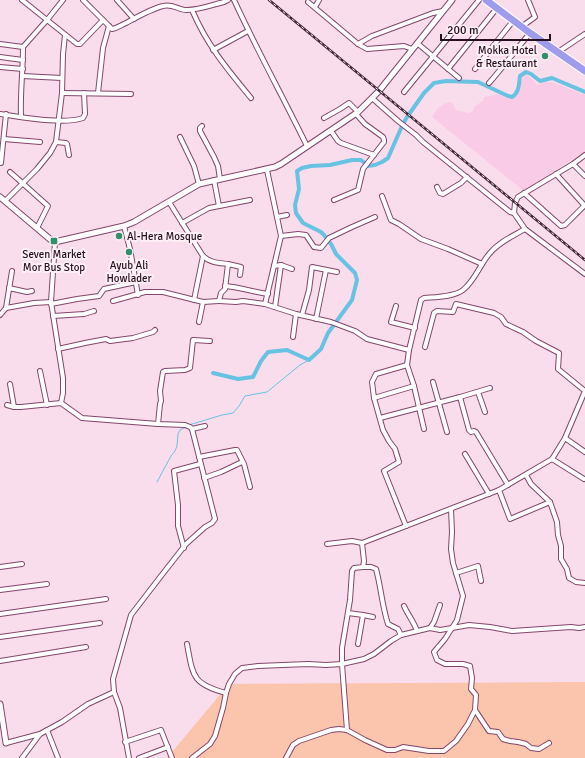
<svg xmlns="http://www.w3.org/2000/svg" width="585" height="758" font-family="Signika,sans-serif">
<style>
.built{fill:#facbe6}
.green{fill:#fbc4ad}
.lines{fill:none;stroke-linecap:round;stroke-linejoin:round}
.stream{stroke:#68c2e2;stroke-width:1}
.canal{stroke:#68c2e2;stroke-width:4}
.minor-casing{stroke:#82466b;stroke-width:6}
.tertiary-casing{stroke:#82466b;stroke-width:7}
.trunk-casing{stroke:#fff;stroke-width:9}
.minor{stroke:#fff;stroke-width:4}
.tertiary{stroke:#fff;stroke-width:5}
.trunk{stroke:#9f9cee;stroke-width:7}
.rail-casing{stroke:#3f2636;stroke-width:2.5}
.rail{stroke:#feeff7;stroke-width:1;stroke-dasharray:3;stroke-linecap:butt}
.poi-dot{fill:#2f906a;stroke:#feeff7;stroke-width:1.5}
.labels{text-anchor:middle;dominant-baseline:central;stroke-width:4;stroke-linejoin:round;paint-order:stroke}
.poi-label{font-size:11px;fill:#280f1f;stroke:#feeff7}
</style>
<rect width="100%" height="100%" fill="#fadded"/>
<!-- built -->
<path class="built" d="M526,74L534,81L537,85L544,82H552L585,95V151L524,191L432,117L437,109L445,103L450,102L453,104L456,110L467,113L472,112L475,106L484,100V97L498,94L509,99L517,96L523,77Z"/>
<!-- green -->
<path class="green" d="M585,682V758H167L229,684Z"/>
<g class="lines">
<!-- stream -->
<g class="stream">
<path d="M189,425L222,415L233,413L239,406L245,396L267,392L300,365L309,360"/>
<path d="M157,482L171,456L175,451L177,446L178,434L180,430L186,427"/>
</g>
<!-- canal -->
<path class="canal" d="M213,373L238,379L253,377L261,361L268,352L287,350L309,360L321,349L328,333L352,300L357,280L355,273L336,254L331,244L324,235L321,232L303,223L296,213L295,205L299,189L297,171L302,168L311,166L330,165L352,160H361L368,166L375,165L382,162L388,158L402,126L407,117L424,93L434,83L446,81L478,82L508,96L512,97C519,93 519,84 520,76L526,72L531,74L540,81L552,78L585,92"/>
<defs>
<g id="minor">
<path d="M22,0L77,44H80L103,20"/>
<path d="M83,0L112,29C118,28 121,25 126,23C137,17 151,9 163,6C172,3 178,10 187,10C199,10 212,5 224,2L228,0"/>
<path d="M117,0L134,19"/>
<path d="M234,0C257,50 283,97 307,146"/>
<path d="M308,2L358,44L367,49L404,46L412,49"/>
<path d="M315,7L319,0"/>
<path d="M192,10C207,45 227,69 251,98"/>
<path d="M524,25L535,17L528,0"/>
<path d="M417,43L459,78"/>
<path d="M0,44L23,47L47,20L63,0"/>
<path d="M358,44L372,36L433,13L443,11"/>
<path d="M213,50L248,31"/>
<path d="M561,50L585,34"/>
<path d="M0,57L23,60"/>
<path d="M0,67L23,69"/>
<path d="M448,69L497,8"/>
<path d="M475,69L513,21"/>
<path d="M22,76L62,78"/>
<path d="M489,83C503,67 516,50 530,33"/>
<path d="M404,92L479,0"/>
<path d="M62,93L131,94"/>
<path d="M98,93L103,48L109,26"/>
<path d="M372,98L398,121L416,135L423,142L510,212L514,213L525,229L585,274"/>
<path d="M0,114C22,117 62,125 83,118L85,114L84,93"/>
<path d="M21,117C20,94 23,71 23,47"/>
<path d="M324,118L340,109L349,103L358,112"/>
<path d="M202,126L200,128V131L214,157L218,166L220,179"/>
<path d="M331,131L338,141L341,143L374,155"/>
<path d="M180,137L194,166L199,184"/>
<path d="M4,139L40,142"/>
<path d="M56,142L66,143L67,144L69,155"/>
<path d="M1,163L6,114"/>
<path d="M573,164L585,176"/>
<path d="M10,172L48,206L37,228"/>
<path d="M556,174L585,206"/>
<path d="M214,180L219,206"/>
<path d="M437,187L440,193L443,194L461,183L467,177"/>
<path d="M524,193L561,226L565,225L585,205"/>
<path d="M382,196L391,220L399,224L421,239L448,249L482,264"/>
<path d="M334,200L358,190L363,169L384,142V140L383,137L365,124L356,114"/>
<path d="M5,201L37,169L50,153L56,142L62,93L63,54L65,35"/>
<path d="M169,202L203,256C210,263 220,263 228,264"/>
<path d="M514,213L515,203L518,197L573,164L585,155"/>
<path d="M277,217L287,215"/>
<path d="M182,223L209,208L250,200"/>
<path d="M124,226L130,249L138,295"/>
<path d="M281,236L298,234L306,235L314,247L321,248L329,238L352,227L375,217"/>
<path d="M55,242L51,302L63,378V393L61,403"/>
<path d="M274,266L281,265L292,269"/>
<path d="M240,275L241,267L228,264L225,289L221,293L219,301L236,302L243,301L265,304L296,314L331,322L355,331L367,339L409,350"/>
<path d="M225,286C239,287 253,292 268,294"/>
<path d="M9,288L27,292L32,291"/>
<path d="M194,300L203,256"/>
<path d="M113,301L145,292H163L203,302L219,301"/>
<path d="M51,304L77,299L99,296L104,289L136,282"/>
<path d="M265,304L281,236L267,170"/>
<path d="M396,306L391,322L415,328"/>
<path d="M275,307L281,265"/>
<path d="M6,308L12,271"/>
<path d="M0,315L6,308L34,303L51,302"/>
<path d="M302,315L309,290L312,267L337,272"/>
<path d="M53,316L84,314L94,311"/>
<path d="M316,319L326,270"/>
<path d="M199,322L203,302"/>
<path d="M293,337L296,314"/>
<path d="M425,347L434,313L437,311L453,312L456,304L494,313L501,317L506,324L523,332L536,341L559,353L558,369L585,391L565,438L552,459L499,490"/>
<path d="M58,349L85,343L106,339L110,341L133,338L153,332L155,330"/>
<path d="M407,365L376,374L372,382L374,398L414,386"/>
<path d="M40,371L47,405"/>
<path d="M433,382L447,432"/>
<path d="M10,384L14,407H21L61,403L82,418L158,424L185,425L190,427L192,429L215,519L212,523L205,527L186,544L161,576L131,615L113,679L114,692L120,708L129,758"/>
<path d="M478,392L485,412"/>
<path d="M460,397L469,430L471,432L474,431L476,432L508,485"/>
<path d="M374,398L383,430L389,441L395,449L399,462L384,471L406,526"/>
<path d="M7,405L14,407"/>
<path d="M380,418L460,397L490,388"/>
<path d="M158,424L160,404L161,401L160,391L163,372L165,371L185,370L190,368L193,340L210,341"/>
<path d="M192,429L205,426"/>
<path d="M424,429L414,386L407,365L409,350L421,300L424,298C435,297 454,297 463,290C475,281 480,264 490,253C499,242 513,236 525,229"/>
<path d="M565,438L585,452"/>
<path d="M465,454L489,494"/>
<path d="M199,457L235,450H237L244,464L250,487"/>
<path d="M552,459L584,479"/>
<path d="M526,475L531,484L550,502L557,522L558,535L561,546V559L567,569L569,578L576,582L585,583"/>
<path d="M204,478L221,472L242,462"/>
<path d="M451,509L452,532L451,549L453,563L463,596L457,620L452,628"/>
<path d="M362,543L499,490L510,519L550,502"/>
<path d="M327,544L352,541L362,543L364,561L363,567L354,568L352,571L350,600L342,648V664L364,659L374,654L391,641L401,635L430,628L440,630L452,628L445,639L434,652L437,660L445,664H463L470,666L472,678L471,689L476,695L475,710L489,731L498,732L503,739L510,741L518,742L526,744L531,748L539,749L549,743"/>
<path d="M184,548L178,526V505L174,471L200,464"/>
<path d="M0,567L22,564"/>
<path d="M363,567H371L376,569C381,587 382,606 388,624L398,629L401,635"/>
<path d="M456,573L478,566L481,581"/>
<path d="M0,590L47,584"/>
<path d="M404,606C408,615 414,622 417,631"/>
<path d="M348,613L363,615L358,644"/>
<path d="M0,614L106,599"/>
<path d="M363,615L373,617"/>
<path d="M430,628L434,622L440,605"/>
<path d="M452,628L469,625L490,627L512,631L571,627L579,628L585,627"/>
<path d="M0,637L100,623"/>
<path d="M187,644C193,676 192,684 226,693"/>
<path d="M0,661L86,647"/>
<path d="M47,730L58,758"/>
<path d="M125,742L161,730L172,758"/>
<path d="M6,743L40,734"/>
<path d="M22,758L40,734L62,722L88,704L114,692"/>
<path d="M139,758L168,747"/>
<path d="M192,758L210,744L215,736L223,708L226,693L229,684L235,674L242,668L258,666L308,664L326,665L342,664L347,730"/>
<path d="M286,758L293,745L299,741L331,730L339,729L347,730L365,740L387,750H395L403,747L429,751H444L456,741L468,724L475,710"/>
</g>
<g id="tertiary">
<path d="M0,197L51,240L55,242L59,241L124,226L134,222L199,184L275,167L281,164L358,112L379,91L452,0"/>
<path d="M0,704L6,743"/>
</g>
<path id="trunk" d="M486,0L530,33L585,71"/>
</defs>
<!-- minor casing -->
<use href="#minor" class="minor-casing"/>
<!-- tertiary casing -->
<use href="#tertiary" class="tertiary-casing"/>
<!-- trunk casing -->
<use href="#trunk" class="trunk-casing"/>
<!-- minor -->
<use href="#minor" class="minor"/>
<!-- tertiary -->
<use href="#tertiary" class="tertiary"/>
<!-- trunk -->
<use href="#trunk" class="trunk"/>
<defs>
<path id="rail" d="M269,0L585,260"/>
</defs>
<!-- rail casing -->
<use href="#rail" class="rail-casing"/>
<!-- rail -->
<use href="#rail" class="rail"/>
</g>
<!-- markers -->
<g class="poi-dot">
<circle cx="545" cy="56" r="4"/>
<circle cx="119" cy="236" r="4"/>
<rect x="50" y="237" width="8" height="8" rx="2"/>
<circle cx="129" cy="252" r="4"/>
</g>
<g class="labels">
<!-- poi labels -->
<g class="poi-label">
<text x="537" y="50" text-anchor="end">Mokka Hotel<tspan x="537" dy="13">&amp; Restaurant</tspan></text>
<text x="127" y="236" text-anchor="start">Al-Hera Mosque</text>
<text x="54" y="254">Seven Market<tspan x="54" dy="13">Mor Bus Stop</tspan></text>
<text x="129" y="265">Ayub Ali<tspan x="129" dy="13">Howlader</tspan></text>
</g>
</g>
<!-- scale -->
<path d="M441 34v6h109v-6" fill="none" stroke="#280f1f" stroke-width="2"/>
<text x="447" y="34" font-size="12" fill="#280f1f" stroke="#feeff7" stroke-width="3" paint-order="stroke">200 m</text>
</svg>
